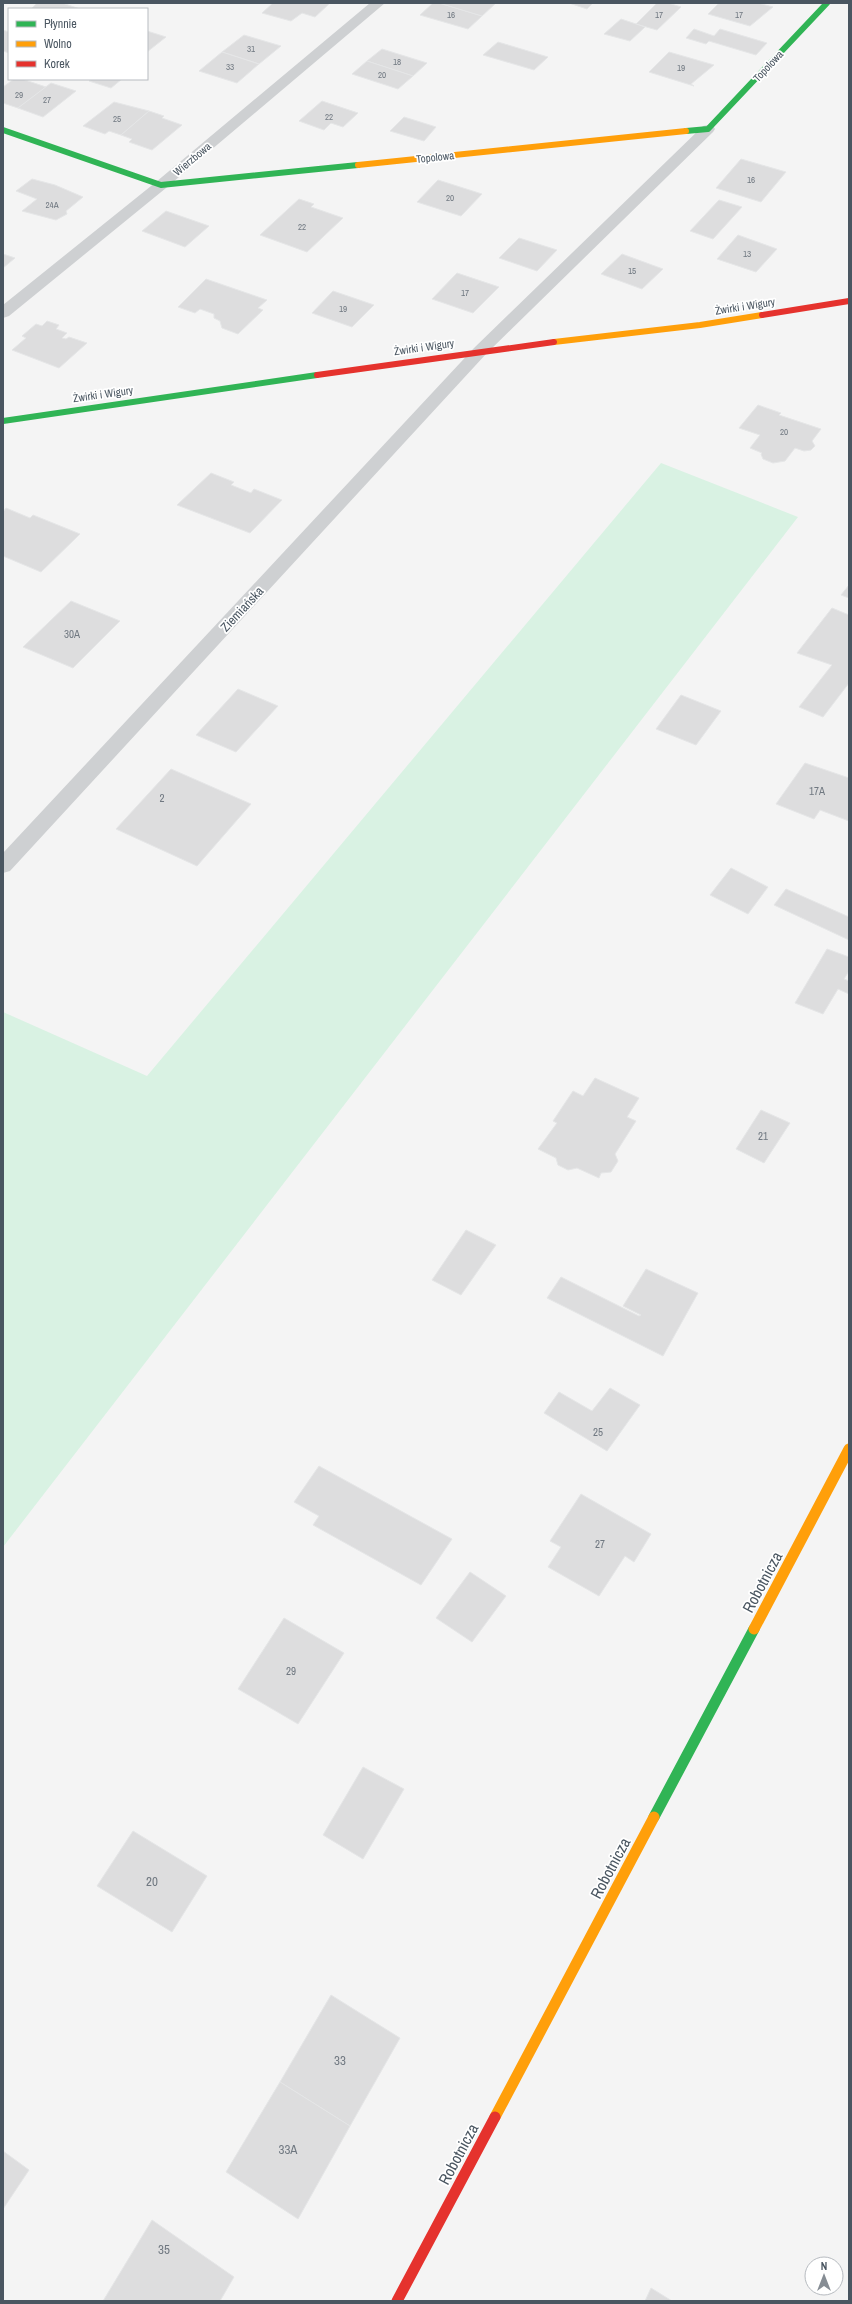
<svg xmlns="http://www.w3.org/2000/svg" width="852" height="2304" font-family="'Archivo Narrow',sans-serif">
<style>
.green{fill:#d9f2e3}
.building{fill:#ddddde;stroke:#e5e6e7}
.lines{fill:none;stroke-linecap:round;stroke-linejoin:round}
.lane{fill:#ced0d2;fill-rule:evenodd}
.street{fill:#ced0d2;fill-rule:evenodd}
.fast-far1{stroke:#30b455;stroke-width:6}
.fast{stroke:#30b455;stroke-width:11}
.slow-far1{stroke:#ff9f0a;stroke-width:6}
.slow{stroke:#ff9f0a;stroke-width:11}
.jam-far1{stroke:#e5322d;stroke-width:6}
.jam{stroke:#e5322d;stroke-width:11}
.labels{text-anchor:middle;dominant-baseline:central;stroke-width:3.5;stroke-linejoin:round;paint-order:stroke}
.far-number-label{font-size:9px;fill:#707881}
.far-street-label{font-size:11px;fill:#4a5661;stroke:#fff}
.number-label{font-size:11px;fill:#707881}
.street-label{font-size:13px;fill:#4a5661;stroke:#fff}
.near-number-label{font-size:13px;fill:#707881}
.near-street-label{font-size:16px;fill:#4a5661;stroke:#fff}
</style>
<rect width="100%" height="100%" fill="#f4f4f4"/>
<!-- green -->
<path class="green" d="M661,463L798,517L3,1547V1012L147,1076Z"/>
<!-- building -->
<g class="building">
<path d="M37,3H62L80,9H31Z"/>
<path d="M273,3H324L329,4L315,17L302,13L291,21L262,13Z"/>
<path d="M433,3H439L482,16L468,29L420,15Z"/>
<path d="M439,3H496L482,16Z"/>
<path d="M569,3H593L587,9Z"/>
<path d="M657,3H668L681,7L657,30L636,24Z"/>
<path d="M723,3H758L773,7L750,26L708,14L718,4Z"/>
<path d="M621,19L645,27L630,41L604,34Z"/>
<path d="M694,29L714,36L720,29L767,43L756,55L709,41L706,44L686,38Z"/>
<path d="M3,30L9,32V53L3,51Z"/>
<path d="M147,31L166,37L147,52Z"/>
<path d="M244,35L281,46L259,64L222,52Z"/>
<path d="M498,42L548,57L534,70L483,55Z"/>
<path d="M382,49L427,63L413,76L367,61Z"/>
<path d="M222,52L259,64L237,83L199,71Z"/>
<path d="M669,52L714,65L691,84L694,86L649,72Z"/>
<path d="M367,61L413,76L398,89L352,74Z"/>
<path d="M14,79H22L46,87L18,108L3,103V87Z"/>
<path d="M92,79H122L111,88L89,81Z"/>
<path d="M51,83L76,91L43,117L18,108Z"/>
<path d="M322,101L358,113L343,127L331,123L324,130L299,121Z"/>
<path d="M114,102L149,111L121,135L109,131L105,134L83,126Z"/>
<path d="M149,111L164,116L162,118L182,125L152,150L129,142L132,139L121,135Z"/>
<path d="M404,117L417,121L436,127L424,141L390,131Z"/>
<path d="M741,159L786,172L761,202L716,188Z"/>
<path d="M32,179L55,185L83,197L66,211L67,214L56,220L22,211L37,199L16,191Z"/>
<path d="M438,180L482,194L461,216L417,202Z"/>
<path d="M299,199L314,204L311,207L343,218L307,252L260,235Z"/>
<path d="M719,200L742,207L713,239L690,231Z"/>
<path d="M166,211L209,226L185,247L142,231Z"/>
<path d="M738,235L777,249L756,272L717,259Z"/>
<path d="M519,238L557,250L537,271L499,258Z"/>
<path d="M3,254L15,258L3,268Z"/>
<path d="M622,254L663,269L642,289L601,274Z"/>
<path d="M457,273L499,287L473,313L432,299Z"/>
<path d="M206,279L267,300L258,308L263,310L238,334L222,328L220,321L214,318V314L200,309L195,313L178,307Z"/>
<path d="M333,291L374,305L352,327L312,313Z"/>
<path d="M47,321L59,325L56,329L67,333L62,338L66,339L69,337L87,343L59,368L12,350L26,338L22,336L36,324L42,326Z"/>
<path d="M758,405L781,413L779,415L821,429L812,441L815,446L811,450L804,451L795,448L785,461L773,463L763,459L761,454L762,453L750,448L760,435L739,428Z"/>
<path d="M211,473L234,482L231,485L251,493L254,489L282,500L250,533L177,505Z"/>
<path d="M6,508L30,518L33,515L80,534L41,572L3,556V512Z"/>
<path d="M849,585V598L841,595Z"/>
<path d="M71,601L120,621L73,668L23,647Z"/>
<path d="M832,608L849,615V683L823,717L799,707L832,665L797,653Z"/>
<path d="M238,689L278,706L236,752L196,735Z"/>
<path d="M681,695L721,711L696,745L656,729Z"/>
<path d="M805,763L849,778V821L820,810L814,819L776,804Z"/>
<path d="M171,769L251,804L197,866L116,829Z"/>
<path d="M731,868L768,887L748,914L710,895Z"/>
<path d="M786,889L849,917V940L774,905Z"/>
<path d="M827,949L849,957V971L844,979L849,981V994L838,989L823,1014L795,1003Z"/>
<path d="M595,1078L639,1098L627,1117L636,1121L615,1154L618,1161L611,1172L601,1173L599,1178L577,1168L568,1170L558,1165L556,1158L538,1149L557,1123L553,1121L573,1091L583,1096Z"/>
<path d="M761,1110L790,1123L764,1163L736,1149Z"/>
<path d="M466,1230L496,1245L461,1295L432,1280Z"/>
<path d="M646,1269L698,1293L663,1356L547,1298L561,1277L639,1316L641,1315L623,1306Z"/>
<path d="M610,1388L640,1405L607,1451L544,1413L559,1392L592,1411Z"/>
<path d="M319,1466L452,1539L421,1585L313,1525L319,1516L294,1502Z"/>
<path d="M581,1494L651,1534L634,1562L625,1556L599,1596L548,1567L561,1547L550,1541Z"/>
<path d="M470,1572L506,1596L472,1642L436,1618Z"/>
<path d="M284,1618L344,1653L298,1724L238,1689Z"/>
<path d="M363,1767L404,1789L363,1859L323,1835Z"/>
<path d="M133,1831L207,1876L172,1932L97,1886Z"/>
<path d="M331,1995L400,2038L350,2126L280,2082Z"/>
<path d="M280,2082L350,2126L298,2219L226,2172Z"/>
<path d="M3,2151L29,2170L3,2209Z"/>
<path d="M152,2220L234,2277L220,2301H103Z"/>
<path d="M651,2288L672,2301H645Z"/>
</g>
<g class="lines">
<!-- lane -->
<path class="lane" d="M708,125L713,126L715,129L713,132L486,354L10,871L3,873V853L474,348L703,126Z"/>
<!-- street -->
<path class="street" d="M370,3H385L166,188L9,316L3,318V305L156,182Z"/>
<!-- fast-far1 -->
<g class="fast-far1">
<path d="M3,130L161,185L358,165"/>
<path d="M686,131L708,129L827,3"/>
<path d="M3,421L317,375"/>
</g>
<!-- fast -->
<path class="fast" d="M654,1817L754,1629"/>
<!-- slow-far1 -->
<g class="slow-far1">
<path d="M358,165L686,131"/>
<path d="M554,342L700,325L762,315"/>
</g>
<!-- slow -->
<g class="slow">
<path d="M754,1629L849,1449"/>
<path d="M495,2117L654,1817"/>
</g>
<!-- jam-far1 -->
<g class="jam-far1">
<path d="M762,315L849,301"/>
<path d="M317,375L554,342"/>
</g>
<!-- jam -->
<path class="jam" d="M397,2301L495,2117"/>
</g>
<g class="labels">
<!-- far-number labels -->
<g class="far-number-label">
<text x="451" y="15">16</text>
<text x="659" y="15">17</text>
<text x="739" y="15">17</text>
<text x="251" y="49">31</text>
<text x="397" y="62">18</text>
<text x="230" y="67">33</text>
<text x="681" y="68">19</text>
<text x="382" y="75">20</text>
<text x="19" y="95">29</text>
<text x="47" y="100">27</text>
<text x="329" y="117">22</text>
<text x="117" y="119">25</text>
<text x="751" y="180">16</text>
<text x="450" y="198">20</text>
<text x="52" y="205">24A</text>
<text x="302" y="227">22</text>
<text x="747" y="254">13</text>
<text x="632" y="271">15</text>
<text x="465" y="293">17</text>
<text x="343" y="309">19</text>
<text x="784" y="432">20</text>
</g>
<!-- far-street labels -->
<g class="far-street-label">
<text transform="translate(768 66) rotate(-47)">Topolowa</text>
<text transform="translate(435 157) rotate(-6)">Topolowa</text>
<text transform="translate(192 159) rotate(-40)">Wierzbowa</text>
<text transform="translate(745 306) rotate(-9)">Żwirki i Wigury</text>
<text transform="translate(424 347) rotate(-8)">Żwirki i Wigury</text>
<text transform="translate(103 394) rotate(-8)">Żwirki i Wigury</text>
</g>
<!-- number labels -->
<g class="number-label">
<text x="72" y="634">30A</text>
<text x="817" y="791">17A</text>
<text x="162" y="798">2</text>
<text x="763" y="1136">21</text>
<text x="598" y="1432">25</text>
<text x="600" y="1544">27</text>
<text x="291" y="1671">29</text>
</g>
<!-- street labels -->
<g class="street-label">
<text transform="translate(242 609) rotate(-47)">Ziemiańska</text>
</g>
<!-- near-number labels -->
<g class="near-number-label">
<text x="152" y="1881">20</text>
<text x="340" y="2060">33</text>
<text x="288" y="2149">33A</text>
<text x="164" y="2249">35</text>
</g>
<!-- near-street labels -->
<g class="near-street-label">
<text transform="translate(762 1582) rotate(-62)">Robotnicza</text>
<text transform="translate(610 1868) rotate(-62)">Robotnicza</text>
<text transform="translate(458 2154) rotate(-62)">Robotnicza</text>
</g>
</g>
<!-- border -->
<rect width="852" height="2304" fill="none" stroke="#4a5661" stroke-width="8"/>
<!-- legend -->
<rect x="8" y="8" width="140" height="72" fill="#ffffff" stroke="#b7bbc0"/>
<rect x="16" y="21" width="20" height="6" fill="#30b455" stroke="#b7bbc0"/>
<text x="44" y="28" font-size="12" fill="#4a5661">Płynnie</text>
<rect x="16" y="41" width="20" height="6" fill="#ff9f0a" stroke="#b7bbc0"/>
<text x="44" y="48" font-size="12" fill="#4a5661">Wolno</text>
<rect x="16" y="61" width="20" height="6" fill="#e5322d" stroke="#b7bbc0"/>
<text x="44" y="68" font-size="12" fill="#4a5661">Korek</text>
<!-- north arrow -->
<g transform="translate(824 2276)"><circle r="19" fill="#ffffff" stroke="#b7bbc0"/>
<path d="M0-3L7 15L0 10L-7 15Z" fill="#868d94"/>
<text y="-6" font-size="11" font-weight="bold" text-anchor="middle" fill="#4a5661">N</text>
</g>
</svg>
